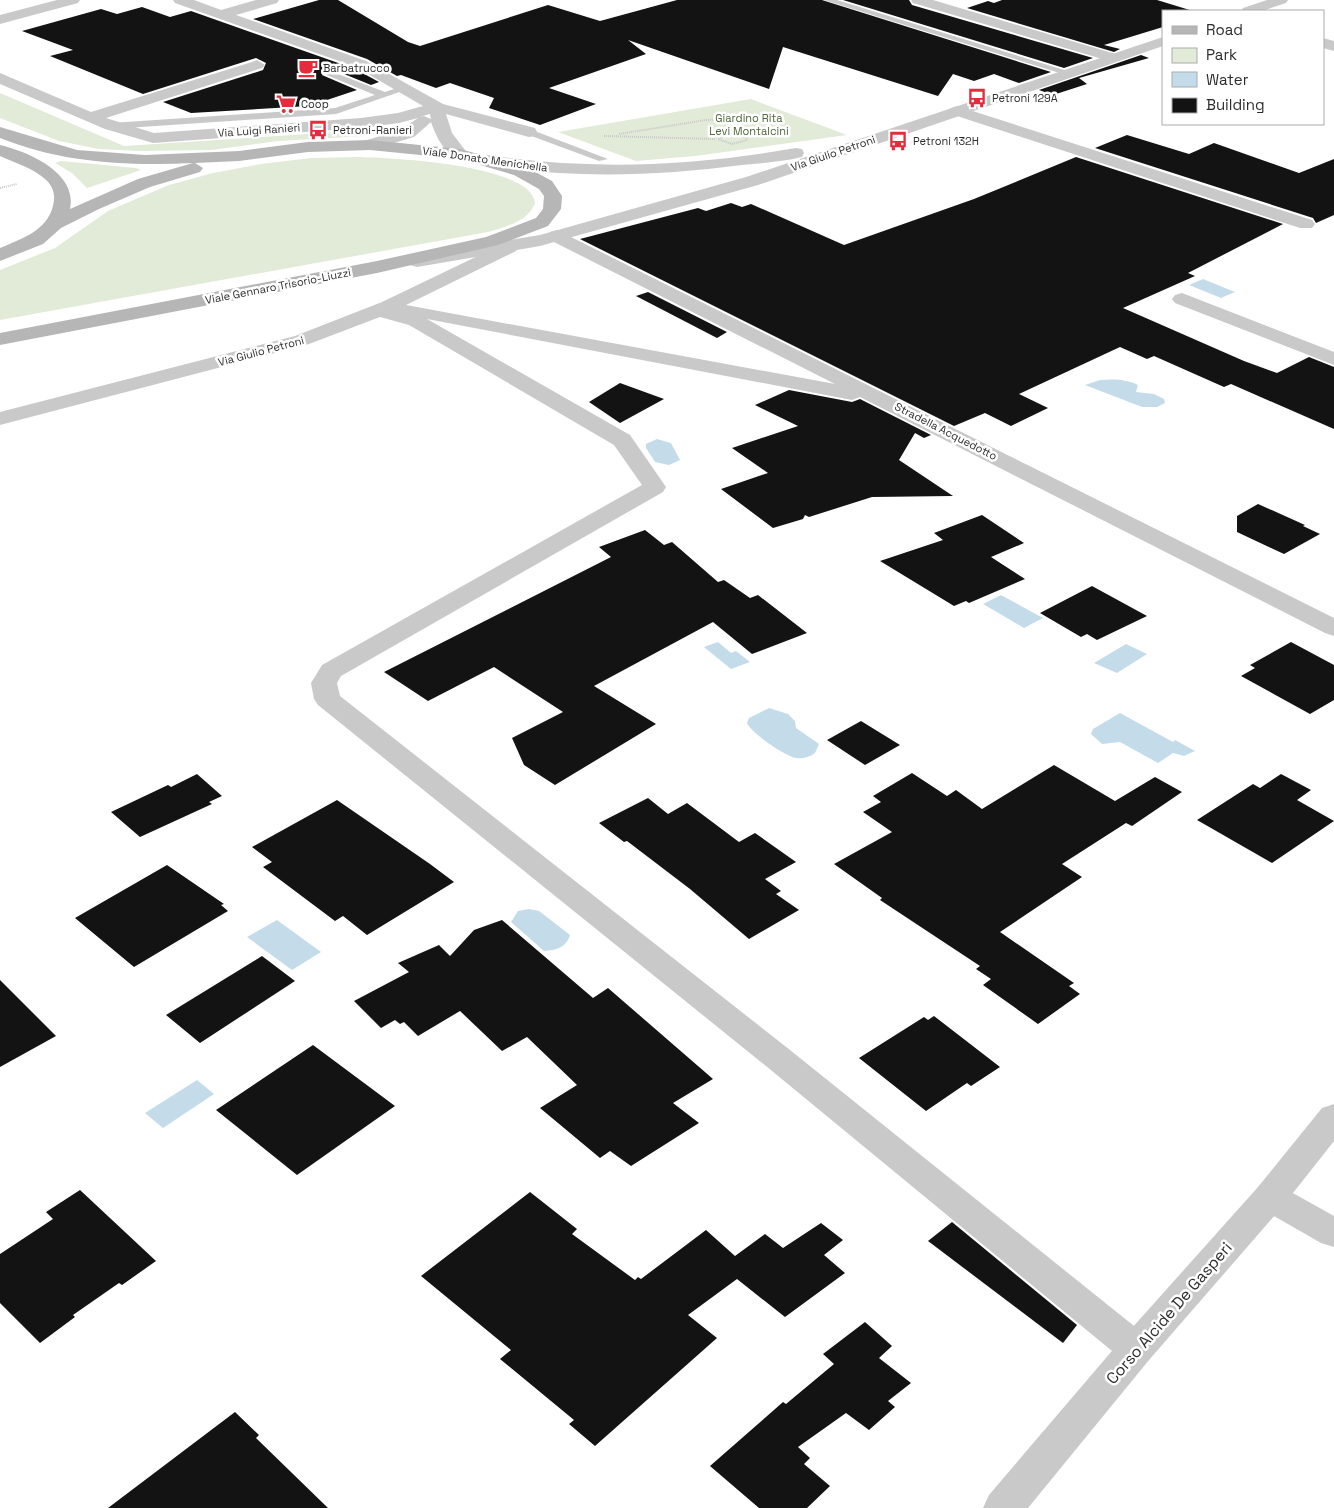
<svg xmlns="http://www.w3.org/2000/svg" width="1334" height="1508" font-family="'Space Grotesk',sans-serif">
<style>
.green{fill:#e2ead8}
.water{fill:#c4dcea}
.building{fill:#131313}
.lines{fill:none;stroke-linecap:round;stroke-linejoin:round}
.path{stroke:#c9c9c9;stroke-width:2;stroke-dasharray:1 1;stroke-linecap:butt}
.service{fill:#c9c9c9;fill-rule:evenodd}
.minor{fill:#c9c9c9;fill-rule:evenodd}
.tertiary{fill:#c9c9c9;fill-rule:evenodd}
.secondary{fill:#b6b6b6;fill-rule:evenodd}
.labels{text-anchor:middle;dominant-baseline:central;stroke-width:5;stroke-linejoin:round;paint-order:stroke}
.far-poi-label{font-size:11px;fill:#2c2c2c;stroke:#fff;text-anchor:start}
.far-park-label{font-size:11px;fill:#4f673a;stroke:#fff}
.far-street-label{font-size:11px;fill:#2c2c2c;stroke:#fff}
.near-street-label{font-size:16px;fill:#2c2c2c;stroke:#fff}
</style>
<rect width="100%" height="100%" fill="#fff"/>
<!-- green -->
<g class="green">
<path d="M0,93L124,146L402,128L365,136L278,141L211,150L139,151L99,149L59,141L0,118Z"/>
<path d="M751,99L847,135L695,156L636,161L558,132Z"/>
<path d="M359,157C391,158 531,164 535,203C528,222 505,227 488,232L0,320V270L55,248L108,211L169,185L213,173L261,164L311,158Z"/>
<path d="M61,161L136,168L141,170L87,188L72,173L55,163Z"/>
</g>
<!-- water -->
<g class="water">
<path d="M1203,279L1235,292L1221,298L1189,285Z"/>
<path d="M1100,380C1113,379 1126,379 1138,385L1136,392L1154,394L1164,399L1165,403L1157,407H1142L1085,385Z"/>
<path d="M657,439L671,443L680,460L669,465L655,462L646,448V444Z"/>
<path d="M1001,595L1043,618L1024,628L983,604Z"/>
<path d="M718,642L731,653L736,651L750,662L731,669L704,647Z"/>
<path d="M1126,644L1147,654L1117,673L1094,663Z"/>
<path d="M769,708L788,714L795,721L796,728L819,744L815,753C810,757 803,759 796,758C785,756 751,733 747,723L749,718Z"/>
<path d="M1120,713L1173,742L1175,740L1195,751L1184,756L1173,753L1158,763L1120,742L1102,744L1091,734L1093,729Z"/>
<path d="M529,909L539,911L570,935C566,948 556,950 544,951L511,922L518,911Z"/>
<path d="M277,920L321,952L292,970L247,937Z"/>
<path d="M197,1080L214,1094L163,1128L145,1113Z"/>
</g>
<!-- building -->
<g class="building">
<path d="M319,0H338L408,42L420,46L548,5L600,21L677,0H822L1051,72L1019,83L994,74L974,81L953,74L938,96L783,47L769,89L628,40L646,54L549,88L596,104L540,125L489,108L494,98L450,83L436,88L401,75L397,76L367,59L253,19Z"/>
<path d="M843,0H909L912,5L1093,58L1064,68Z"/>
<path d="M1002,0H1157L1193,11H1163V27L1104,45L1120,49L1114,52L967,8L988,1L994,3Z"/>
<path d="M142,7L170,17L191,11L344,65L323,72L322,75L357,90L309,106L191,113L163,102L263,70L266,63L256,58L143,94L50,56L73,50L22,31L101,9L117,14Z"/>
<path d="M1141,55L1149,58L1079,78L1087,84L1053,95L1039,90Z"/>
<path d="M357,70L379,82L371,85L344,74Z"/>
<path d="M1127,135L1189,154L1214,143L1299,173L1334,159V215L1316,223L1313,218L1095,148Z"/>
<path d="M1076,157L1283,224L1188,273L1195,276L1123,308L1244,361L1277,373L1309,357L1334,367V429L1231,384L1224,387L1154,356L1147,359L1120,347L1019,394L1048,408L1011,426L985,413L954,426L580,239L698,208L706,211L731,203L742,207L751,204L844,245L974,199Z"/>
<path d="M648,292L727,332L717,338L636,296Z"/>
<path d="M620,383L664,399L620,423L589,402Z"/>
<path d="M789,390L852,402L860,399L931,435L924,438L915,433L899,460L953,496L872,497L809,517L805,515L803,519L773,528L721,489L768,473L732,448L798,426L755,405Z"/>
<path d="M1258,504L1305,525L1303,526L1320,534L1284,554L1237,532V516Z"/>
<path d="M982,515L1024,543L991,557L1025,579L969,603L966,601L954,606L880,561L943,540L934,533Z"/>
<path d="M645,530L664,545L672,542L718,582L724,580L750,598L758,595L807,633L752,654L713,622L594,686L656,724L555,785L524,765L512,738L563,712L494,667L428,701L384,672L611,557L599,547Z"/>
<path d="M1092,586L1147,616L1097,640L1087,634L1081,637L1040,613Z"/>
<path d="M1291,642L1334,665V700L1310,714L1241,676L1255,668L1250,665Z"/>
<path d="M861,721L900,745L865,765L827,740Z"/>
<path d="M1054,765L1115,801L1155,777L1182,792L1132,826L1126,823L1062,864L1082,877L1000,932L1074,983L1069,986L1080,994L1038,1024L983,985L991,979L976,969L980,966L880,900L882,898L834,864L892,832L863,812L881,802L873,796L912,773L947,796L956,790L982,809Z"/>
<path d="M197,774L222,796L209,802L212,804L140,837L111,812L168,785L171,787Z"/>
<path d="M1281,774L1311,790L1297,800L1334,821L1272,863L1197,820L1253,784L1260,788Z"/>
<path d="M648,798L668,814L687,803L739,842L755,833L796,862L765,879L781,891L776,894L799,910L749,939L690,889L627,841L624,842L599,823Z"/>
<path d="M337,800L430,864L454,882L367,935L343,916L335,921L263,867L272,862L252,847Z"/>
<path d="M167,865L224,904L221,905L228,911L134,967L75,918Z"/>
<path d="M502,920L593,998L608,988L713,1079L673,1103L699,1123L631,1166L610,1151L600,1158L540,1108L577,1085L527,1037L502,1051L460,1011L418,1036L404,1022L400,1024L395,1020L381,1028L354,1001L409,972L398,963L439,945L450,956L474,930Z"/>
<path d="M262,956L295,981L200,1043L166,1015Z"/>
<path d="M0,980L56,1036L0,1067Z"/>
<path d="M934,1016L1000,1067L971,1086L967,1083L926,1111L859,1058L924,1017L928,1020Z"/>
<path d="M313,1045L395,1106L297,1175L216,1110Z"/>
<path d="M80,1190L156,1261L122,1285L119,1283L73,1315L75,1317L40,1343L0,1303V1254L53,1219L46,1212Z"/>
<path d="M530,1192L577,1229L572,1234L635,1280L638,1277L641,1279L706,1230L735,1256L765,1234L783,1248L821,1223L843,1240L824,1255L845,1273L785,1317L737,1279L688,1315L717,1338L595,1446L569,1424L574,1420L500,1359L511,1350L421,1276Z"/>
<path d="M952,1222L1077,1325L1063,1343L928,1241Z"/>
<path d="M865,1322L892,1346L879,1358L911,1383L888,1401L895,1407L869,1430L846,1413L798,1447L810,1458L804,1464L830,1486L807,1508H759L710,1466L783,1402L786,1404L834,1364L823,1354Z"/>
<path d="M235,1412L259,1435L256,1438L328,1508H108Z"/>
</g>
<g class="lines">
<!-- path -->
<g class="path">
<path d="M619,134L706,120L758,118"/>
<path d="M728,134L746,137L747,140L732,144L718,139Z"/>
<path d="M737,134L747,118"/>
<path d="M604,136L715,139"/>
<path d="M0,188L17,184"/>
</g>
<!-- service -->
<g class="service">
<path d="M824,0H837L1074,73L1066,75Z"/>
<path d="M361,61L366,64L364,66L338,74L385,92L403,86L408,89L336,114L111,129L106,126L111,123L335,108L375,95L324,74Z"/>
<path d="M526,130H532L608,159L599,161L526,134Z"/>
</g>
<!-- minor -->
<g class="minor">
<path d="M57,0H80L78,3L0,24V15Z"/>
<path d="M173,0H194L221,10L256,0H279L277,3L236,15L366,61L443,104L535,128L537,132L535,136L529,137L446,114L452,133L468,154L466,158C448,162 436,137 431,122L414,137L370,150L364,149L362,145L364,141L402,129L418,118L399,123L361,128L153,143L105,129L0,84V73L91,112L252,62L257,60L265,65L262,68L106,118L154,133L361,118L398,113L423,106L356,67L175,3ZM430,114L431,119L424,116L419,117Z"/>
<path d="M911,0H933L1119,55L1122,58L1119,61H1109L913,3Z"/>
<path d="M1323,38L1334,41V51L1323,48Z"/>
<path d="M957,106L1312,220L1315,224L1312,228H1300L951,114L949,111L951,108Z"/>
<path d="M557,230L1334,618V636L1325,633L860,397L852,400L427,319L630,435L666,487L663,492L341,676L337,683L340,696L790,1050L1149,1338L1155,1349L1149,1360L1136,1365L1123,1360L766,1066L318,705L314,699L311,683L322,665L642,485L614,445L409,325L380,317L309,344L0,425V412L295,336L382,302L509,241L516,243L518,247L516,251L406,305L835,384L550,240L548,236L550,232Z"/>
<path d="M1182,293L1334,352V365L1175,303L1172,299L1175,295Z"/>
<path d="M1270,1183L1282,1187L1334,1216V1247L1321,1243L1258,1207L1252,1197L1258,1187Z"/>
</g>
<!-- tertiary -->
<g class="tertiary">
<path d="M1267,0H1288L1286,3L1262,11H1241L1243,8Z"/>
<path d="M1163,37V46L758,185L540,246L417,267L410,265L408,261L410,257L417,255L540,235L746,177Z"/>
<path d="M796,148L802,149L804,153L802,157C782,162 762,163 742,165C656,176 574,179 488,165L482,164L479,160L482,156L488,155C590,171 694,166 796,148Z"/>
<path d="M1334,1104V1141L1282,1207L1149,1360L1028,1508H983L989,1495L1123,1338L1258,1187L1322,1108Z"/>
</g>
<!-- secondary -->
<path class="secondary" d="M0,127L77,150L145,155L239,151L308,142L370,140L460,149L526,167L552,181L562,196L561,209L548,226L498,245L377,273L0,345V333L377,261L486,237L536,218L543,209L544,196L539,189L514,175L460,159L370,150L308,152L239,161L195,163L203,168L200,172L150,187L99,209L61,228L43,244L0,261V248C24,238 51,229 54,200C55,192 51,184 45,179C33,168 15,163 0,156V145C29,152 78,173 70,209L138,179L193,163C127,166 62,163 0,138Z"/>
</g>
<!-- icons -->
<defs>
<symbol id="cafe-bare" viewBox="-9 -9 18 18"><path d="M-5.5-4.5H6V0H3Q3 3.5 0 3.5H-2.5Q-5.5 3.5-5.5 0ZM3-3.2v2h1.7v-2ZM-6 4.5H4V6H-6Z" fill="#e42c3c" stroke="#fff" stroke-width="2.5" paint-order="stroke"/></symbol>
<symbol id="bus-bare" viewBox="-9 -9 18 18"><path d="M-5-6H5V4H4V6H2V4H-2V6H-4V4H-5ZM-3.5-4V0h7V-4ZM-3.5 1.2v1.5H-2V1.2ZM2 1.2v1.5H3.5V1.2Z" fill="#e42c3c" stroke="#fff" stroke-width="2.5" paint-order="stroke"/></symbol>
<symbol id="supermarket-bare" viewBox="-9 -9 18 18"><path d="M-6-5.5h2.5l.6 2H6L4.5 2H-2.5L-4.4-4H-6ZM-1.5 3.2a1.3 1.3 0 1 0 .1 0ZM3 3.2a1.3 1.3 0 1 0 .1 0Z" fill="#e42c3c" stroke="#fff" stroke-width="2.5" paint-order="stroke"/></symbol>
</defs>
<g fill-rule="evenodd">
<use href="#cafe-bare" x="294" y="54" width="28" height="28"/>
<use href="#bus-bare" x="963" y="84" width="28" height="28"/>
<use href="#supermarket-bare" x="272" y="90" width="28" height="28"/>
<use href="#bus-bare" x="304" y="116" width="28" height="28"/>
<use href="#bus-bare" x="884" y="127" width="28" height="28"/>
</g>
<g class="labels">
<!-- far-poi labels -->
<g class="far-poi-label">
<text x="323" y="68">Barbatrucco</text>
<text x="992" y="98">Petroni 129A</text>
<text x="301" y="104">Coop</text>
<text x="333" y="130">Petroni-Ranieri</text>
<text x="913" y="141">Petroni 132H</text>
</g>
<!-- far-park labels -->
<g class="far-park-label">
<text x="749" y="118">Giardino Rita<tspan x="749" dy="13">Levi Montalcini</tspan></text>
</g>
<!-- far-street labels -->
<g class="far-street-label">
<text transform="translate(259 130) rotate(-4)">Via Luigi Ranieri</text>
<text transform="translate(833 153) rotate(-19)">Via Giulio Petroni</text>
<text transform="translate(485 159) rotate(8)">Viale Donato Menichella</text>
<text transform="translate(278 286) rotate(-11)">Viale Gennaro Trisorio-Liuzzi</text>
<text transform="translate(261 351) rotate(-15)">Via Giulio Petroni</text>
<text transform="translate(946 431) rotate(27)">Stradella Acquedotto</text>
</g>
<!-- near-street labels -->
<g class="near-street-label">
<text transform="translate(1169 1313) rotate(-49)">Corso Alcide De Gasperi</text>
</g>
</g>
<!-- legend -->
<rect x="1162" y="10" width="162" height="115" fill="#ffffff" stroke="#ababab"/>
<rect x="1172" y="26" width="25" height="8" fill="#b6b6b6" stroke="#ababab"/>
<text x="1206" y="35" font-size="15" fill="#2c2c2c">Road</text>
<rect x="1172" y="48" width="25" height="15" fill="#e2ead8" stroke="#ababab"/>
<text x="1206" y="60" font-size="15" fill="#2c2c2c">Park</text>
<rect x="1172" y="72" width="25" height="15" fill="#c4dcea" stroke="#ababab"/>
<text x="1206" y="85" font-size="15" fill="#2c2c2c">Water</text>
<rect x="1172" y="98" width="25" height="15" fill="#131313" stroke="#ababab"/>
<text x="1206" y="110" font-size="15" fill="#2c2c2c">Building</text>
</svg>
